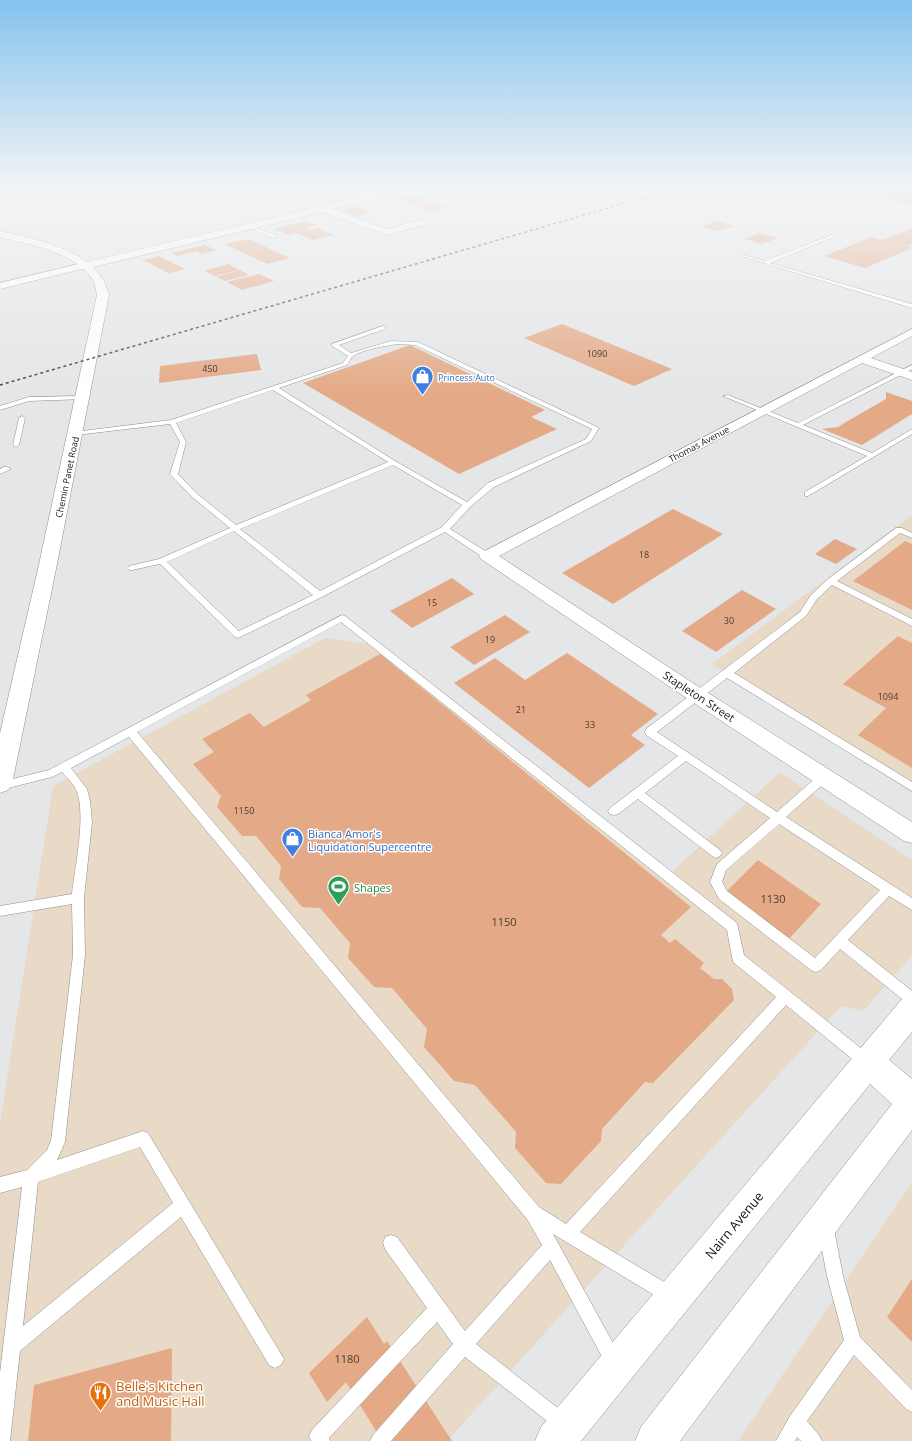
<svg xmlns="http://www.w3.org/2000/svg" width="912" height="1441" font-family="'Open Sans',sans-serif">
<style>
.commercial{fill:#e8dac7}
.building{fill:#e4aa87}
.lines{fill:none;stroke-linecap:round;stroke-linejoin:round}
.service-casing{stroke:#8d8f90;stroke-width:1}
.minor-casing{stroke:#8d8f90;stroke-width:1}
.tertiary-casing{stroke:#8d8f90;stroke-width:1}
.secondary-casing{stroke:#8d8f90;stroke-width:1}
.service{fill:#fff;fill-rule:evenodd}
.minor{fill:#fff;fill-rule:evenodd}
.tertiary{fill:#fff;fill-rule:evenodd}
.secondary{fill:#fff;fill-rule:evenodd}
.rail{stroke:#454547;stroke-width:1.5;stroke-dasharray:3 3;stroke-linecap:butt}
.labels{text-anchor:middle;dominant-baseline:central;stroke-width:3;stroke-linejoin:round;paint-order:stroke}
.number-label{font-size:9px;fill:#4a3b33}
.far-shop-label{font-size:9px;fill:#366cbe;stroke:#fff;text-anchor:start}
.far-street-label{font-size:9px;fill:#161617;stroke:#fff}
.street-label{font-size:11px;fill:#161617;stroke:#fff}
.shop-label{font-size:11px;fill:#366cbe;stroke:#fff;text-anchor:start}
.leisure-label{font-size:11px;fill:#27864d;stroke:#fff;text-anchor:start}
.near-number-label{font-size:11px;fill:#4a3b33}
.near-street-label{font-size:13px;fill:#161617;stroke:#fff}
.near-food-label{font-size:13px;fill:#c56008;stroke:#fff;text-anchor:start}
</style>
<rect width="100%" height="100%" fill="#e5e6e8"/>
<!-- commercial -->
<g class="commercial">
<polygon points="912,515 912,793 712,664"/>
<polygon points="325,638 370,644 663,880 780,772 912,860 912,956 863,1011 841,1006 447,1441 0,1441 0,1123 53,786"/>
<polygon points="912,1182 912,1441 738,1441"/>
</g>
<!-- building -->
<g class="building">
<polygon points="437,190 443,190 460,195 447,199 434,195 439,193 433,191"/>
<polygon points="464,190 488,190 503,194 486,199 460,191"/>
<polygon points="851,190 904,190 912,192 912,205"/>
<polygon points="413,196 448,208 433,212 399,200"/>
<polygon points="356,207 371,212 355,216 340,210"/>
<polygon points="305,221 316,225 306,228 311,230 317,228 334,235 313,240 296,233 289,235 274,229"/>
<polygon points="717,221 734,226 718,231 701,227"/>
<polygon points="912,228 912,244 908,246 912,248 865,268 824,256 872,237 883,240"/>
<polygon points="760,233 778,238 762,244 744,239"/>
<polygon points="248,239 290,258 267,264 225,244"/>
<polygon points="205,245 216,250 202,254 196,251 177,256 171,253"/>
<polygon points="159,256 185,269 169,273 143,260"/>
<polygon points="228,264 239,270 215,276 204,271"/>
<polygon points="240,270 249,275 225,281 216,277"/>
<polygon points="259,274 274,281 242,290 227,282"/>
<polygon points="562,324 672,369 634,386 524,338"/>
<polygon points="410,345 545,410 531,417 557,429 459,474 303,383"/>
<polygon points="257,354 261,370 159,383 160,366"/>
<polygon points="886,392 912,401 912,414 862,445 822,429 838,427 846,422 886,399"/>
<polygon points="673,509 723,534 613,604 562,573"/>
<polygon points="835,539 857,549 836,564 815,554"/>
<polygon points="905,541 912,544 912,610 853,581"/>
<polygon points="452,578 474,594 412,628 390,611"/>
<polygon points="742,590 776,609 716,652 682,631"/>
<polygon points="505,615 530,632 474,665 450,647"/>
<polygon points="898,636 912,643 912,768 858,735 886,708 843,684"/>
<polygon points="567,653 658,714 631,735 645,745 589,788 454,683 495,658 525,680"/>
<polygon points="380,654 691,907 661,935 670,943 675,939 704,963 700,968 714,979 722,979 732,989 734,1000 653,1083 645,1082 602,1129 601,1141 561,1184 546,1183 515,1148 516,1132 475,1085 454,1081 424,1047 427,1029 392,988 374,987 348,958 350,943 320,908 302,907 279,879 281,866 256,836 242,836 217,807 221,796 193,764 214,752 202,739 250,713 264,727 311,700 306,695"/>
<polygon points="758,860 821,904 789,939 726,892"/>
<polygon points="912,1279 912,1342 887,1317"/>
<polygon points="367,1317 384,1344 387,1341 452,1441 382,1441 346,1382 327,1402 309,1373"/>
<polygon points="172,1348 171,1441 28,1441 34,1385"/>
</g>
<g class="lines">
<defs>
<g id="service">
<polygon points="124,190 137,192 147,190 137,194"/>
<polygon points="249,225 277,236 277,237 273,238 247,227"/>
<polygon points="834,234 838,235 770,263 912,304 912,308 741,256 743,255 765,261"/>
<path d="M383,326L386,328L385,329L339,345L351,353L391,341L418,342L599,428L591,441L494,487L470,507L450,529L490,554V558H484L445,532L322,597L238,638L235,637L160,564L132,570H129L128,568L129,566L159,559L230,528L191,496L170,474L180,442L170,424L76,435L73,433L74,432L171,420L343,363L348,356L332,346V344ZM399,344L415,345L592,429L586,439L488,483L467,502L395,461L279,388L347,365C349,363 350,359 352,357C359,350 389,345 399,344ZM273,390L388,462L236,525L196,493L178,474L186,442L176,423ZM393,465L462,505L442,527L320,591L240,529ZM234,531L313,595L239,631L167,562Z"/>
<polygon points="912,365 912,369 803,425 872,453 912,429 912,434 808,496 805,496 805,492 867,456 723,396 728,395 798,423"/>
<polygon points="83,396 85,397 85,399 29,401 0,410 0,406 29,397"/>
<polygon points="22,416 25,418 19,445 16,447 13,445 19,418"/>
<polygon points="4,467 7,467 11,469 0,474 0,469"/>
<path d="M896,528H902L912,533V538L900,533L837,581L912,619V626L832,585L817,599L806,616L734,673L912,782V791L727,678L657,732L777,812L820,774H828L829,777L828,780L786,817L912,898V910L889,896L848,940L912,991V1005L907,1003L840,949L821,970L816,972L811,970L719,899L710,882L717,864L770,818L686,761L645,793L720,850L722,853L720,856L716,858L712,856L638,799L618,814L614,815L610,814L608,811L610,808L678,756L646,735L645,732L646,729L800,612L811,595L828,579ZM779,824L880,890L815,958L727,891L722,882L726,870Z"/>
<path d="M342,615L345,616L737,923L744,955L872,1057L874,1062L872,1067L867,1069L862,1067L786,1005L580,1232L676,1289L678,1295L676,1301L670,1303L664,1301L553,1234L619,1354L622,1360L619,1366L613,1369L607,1366L550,1260L476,1344L568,1416L571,1422L568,1428L562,1431L556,1428L465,1357L391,1441H370L373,1435L453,1344L437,1322L329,1438L330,1441H311L309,1436L312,1430L427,1308L385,1249L383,1243L385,1237L391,1235L397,1237L465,1331L542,1245L527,1219L129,737L71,768L87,789L90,801L92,822L84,898L85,955L65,1142L57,1160L143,1131L148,1133L284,1359L281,1365L275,1368L269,1365L181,1217L20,1351L10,1441H0V1373L22,1187L0,1193V1177L27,1170L47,1150L51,1141L73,955L72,904L0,916V906L72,894C75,867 86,816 77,792C75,785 67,778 62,772L52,777L0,790V782L49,770ZM341,622L727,930L733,962L776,997L566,1224L539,1207L137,732ZM140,1147L173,1203L23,1326L38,1182Z"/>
<polygon points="826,1221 832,1223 834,1229 843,1276 860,1337 912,1390 912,1412 906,1409 854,1355 807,1421 819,1435 822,1441 801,1441 797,1437 795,1441 776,1441 790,1416 844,1340 827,1276 818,1229 820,1223"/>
</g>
<g id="minor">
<polygon points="320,207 326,207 387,229 424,219 428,222 427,224 387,235 320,211"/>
<polygon points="87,262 90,263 92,265 90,267 0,289 0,283"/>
<polygon points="912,329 912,336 871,358 912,372 912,380 862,363 499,556 705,691 912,822 912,843 904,841 691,701 481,559 479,556 481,553"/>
</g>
<path id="tertiary" d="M389,190H405L401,193L93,267L104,281L109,295L56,569L12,784L8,790L0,793V733L38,569L97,295C96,290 95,285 93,280C77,253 29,244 0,237V231C29,238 62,244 87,262Z"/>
<polygon id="secondary" points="912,995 912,1032 889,1060 912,1079 912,1130 680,1441 635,1441 641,1427 892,1104 870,1084 581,1441 535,1441 541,1427 902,999"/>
</defs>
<!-- service casing -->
<use href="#service" class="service-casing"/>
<!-- minor casing -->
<use href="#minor" class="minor-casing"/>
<!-- tertiary casing -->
<use href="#tertiary" class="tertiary-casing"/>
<!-- secondary casing -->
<use href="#secondary" class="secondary-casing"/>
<!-- service -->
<use href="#service" class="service"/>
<!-- minor -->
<use href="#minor" class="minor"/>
<!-- tertiary -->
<use href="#tertiary" class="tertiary"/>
<!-- secondary -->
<use href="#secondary" class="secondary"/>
<!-- rail -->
<polyline class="rail" points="0,385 670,190"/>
</g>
<!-- sky -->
<linearGradient id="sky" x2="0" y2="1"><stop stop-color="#85c3ee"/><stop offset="0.48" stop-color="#f3f4f5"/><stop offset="1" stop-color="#f3f4f5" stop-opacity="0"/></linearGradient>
<rect width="912" height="392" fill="url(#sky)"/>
<!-- icons -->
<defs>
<symbol id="shop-pin" viewBox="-11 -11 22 30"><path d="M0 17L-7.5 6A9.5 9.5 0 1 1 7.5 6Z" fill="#3f7fe0" stroke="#fff"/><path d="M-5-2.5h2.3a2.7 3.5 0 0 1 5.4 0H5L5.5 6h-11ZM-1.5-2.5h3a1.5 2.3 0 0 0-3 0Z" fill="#fff"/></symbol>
<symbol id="stadium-pin" viewBox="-11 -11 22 30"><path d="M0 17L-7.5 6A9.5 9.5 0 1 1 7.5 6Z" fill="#2e9e5b" stroke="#fff"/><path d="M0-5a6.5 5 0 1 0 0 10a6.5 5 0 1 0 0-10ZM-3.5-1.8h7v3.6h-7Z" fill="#fff"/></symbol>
<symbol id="restaurant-pin" viewBox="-11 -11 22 30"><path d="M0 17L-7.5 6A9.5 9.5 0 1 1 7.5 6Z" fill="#e8710a" stroke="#fff"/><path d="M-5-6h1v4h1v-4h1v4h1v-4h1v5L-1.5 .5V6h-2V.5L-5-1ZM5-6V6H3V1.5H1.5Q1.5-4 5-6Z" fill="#fff"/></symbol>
</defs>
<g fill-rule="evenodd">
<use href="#shop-pin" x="410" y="364" width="25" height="34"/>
<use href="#shop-pin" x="280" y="826" width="25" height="34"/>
<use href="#stadium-pin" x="326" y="874" width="25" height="34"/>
<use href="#restaurant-pin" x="88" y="1380" width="25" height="34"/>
</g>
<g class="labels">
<!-- number labels -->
<g class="number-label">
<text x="597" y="353">1090</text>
<text x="210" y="368">450</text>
<text x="644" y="554">18</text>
<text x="432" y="602">15</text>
<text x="729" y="620">30</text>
<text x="490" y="639">19</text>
<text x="888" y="696">1094</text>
<text x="521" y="709">21</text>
<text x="590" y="724">33</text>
<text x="244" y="810">1150</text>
</g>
<!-- far-shop labels -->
<g class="far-shop-label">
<text x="438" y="377">Princess Auto</text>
</g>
<!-- far-street labels -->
<g class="far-street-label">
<text transform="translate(699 444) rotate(-28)">Thomas Avenue</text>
<text transform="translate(67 477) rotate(-78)">Chemin Panet Road</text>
</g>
<!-- street labels -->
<g class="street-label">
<text transform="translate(699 696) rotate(33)">Stapleton Street</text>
</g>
<!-- shop labels -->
<g class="shop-label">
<text x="308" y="833">Bianca Amor's<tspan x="308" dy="13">Liquidation Supercentre</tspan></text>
</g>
<!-- leisure labels -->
<g class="leisure-label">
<text x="354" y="887">Shapes</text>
</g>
<!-- near-number labels -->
<g class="near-number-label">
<text x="773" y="898">1130</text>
<text x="504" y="921">1150</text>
<text x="347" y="1358">1180</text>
</g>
<!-- near-street labels -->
<g class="near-street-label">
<text transform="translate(734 1225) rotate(-50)">Nairn Avenue</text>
</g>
<!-- near-food labels -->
<g class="near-food-label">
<text x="116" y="1386">Belle's Kitchen<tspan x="116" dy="15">and Music Hall</tspan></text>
</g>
</g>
</svg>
